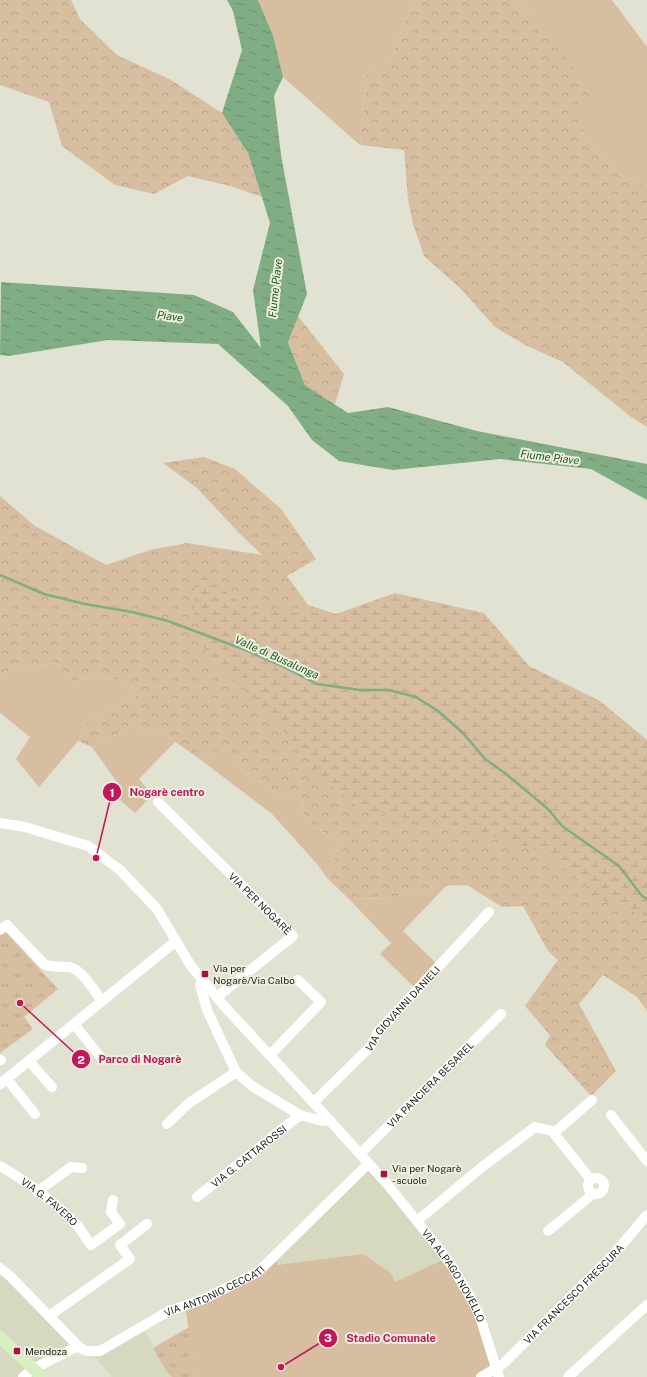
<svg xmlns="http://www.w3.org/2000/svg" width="647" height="1377" font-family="'Public Sans',sans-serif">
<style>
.built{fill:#d7d8c0}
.grass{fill:#d8bea1}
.forest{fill:url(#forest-crowns)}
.wetland{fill:url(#wetland-marsh)}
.park{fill:url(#park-tufts)}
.water{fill:url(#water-ripples)}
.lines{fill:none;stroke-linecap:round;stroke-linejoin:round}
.stream{stroke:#80ad84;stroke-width:2.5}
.minor{stroke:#fff;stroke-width:10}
.major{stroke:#daefc1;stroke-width:12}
.poi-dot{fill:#a81243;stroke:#efefde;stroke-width:1.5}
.labels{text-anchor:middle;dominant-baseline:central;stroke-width:4;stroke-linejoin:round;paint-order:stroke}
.street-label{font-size:10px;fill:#262620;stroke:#efefde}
.poi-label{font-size:10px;fill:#262620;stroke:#efefde;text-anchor:start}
.water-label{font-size:11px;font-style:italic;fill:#175a26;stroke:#efefde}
.leader{fill:none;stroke:#c2185b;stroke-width:1.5}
.callout-dot{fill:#c2185b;stroke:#efefde;stroke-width:1.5}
.mark-label{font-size:12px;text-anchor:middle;font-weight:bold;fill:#fff}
.callout-label{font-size:11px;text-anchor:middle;font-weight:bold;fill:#c2185b;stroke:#efefde;stroke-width:4;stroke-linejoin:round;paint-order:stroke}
</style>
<defs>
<pattern id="forest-crowns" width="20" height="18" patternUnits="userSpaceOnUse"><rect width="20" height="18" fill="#d8bea1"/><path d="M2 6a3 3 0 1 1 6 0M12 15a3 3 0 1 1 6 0" fill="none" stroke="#b9a38a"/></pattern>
<pattern id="wetland-marsh" width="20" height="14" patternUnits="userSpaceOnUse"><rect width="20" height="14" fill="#d8bea1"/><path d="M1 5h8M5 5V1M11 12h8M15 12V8" fill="none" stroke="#b9a38a"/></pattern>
<pattern id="park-tufts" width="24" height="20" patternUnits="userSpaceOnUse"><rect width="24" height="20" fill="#d8bea1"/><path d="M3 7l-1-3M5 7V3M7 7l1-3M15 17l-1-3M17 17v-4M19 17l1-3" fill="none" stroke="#b9a38a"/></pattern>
<pattern id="water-ripples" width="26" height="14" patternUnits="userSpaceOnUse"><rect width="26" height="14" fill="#80ad84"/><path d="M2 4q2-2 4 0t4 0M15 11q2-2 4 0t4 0" fill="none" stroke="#698d6c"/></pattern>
</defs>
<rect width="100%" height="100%" fill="#e1e2d1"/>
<!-- built -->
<g class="built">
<polygon points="370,1161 447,1258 388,1285 319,1260 277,1265 277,1255"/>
<polygon points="0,1270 80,1346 37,1369 44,1377 0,1377"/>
<polygon points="142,1326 167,1372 172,1377 112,1377 89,1350 103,1348"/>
</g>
<!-- grass -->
<g class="grass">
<polygon points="258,0 418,0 409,10 391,59 367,74 360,145 283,77 273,35"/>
<polygon points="515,0 612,0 647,47 647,186 617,174 584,136 580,113 535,18"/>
<polygon points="56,663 71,681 94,678 119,679 134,688 136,699 117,707 88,722 78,741 39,787 16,759 30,737 0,713 0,673"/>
<polygon points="133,726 164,734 175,742 139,779 152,795 135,813 113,794 119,785 92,747"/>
<polygon points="229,748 243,773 275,792 301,798 305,821 339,841 328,879 317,864 272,814 197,757"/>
<polygon points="436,886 446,886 403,931 438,965 415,988 380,954 391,943 349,899 390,898"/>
<polygon points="363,1254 391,1273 395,1282 447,1258 468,1297 494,1368 483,1377 196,1377 185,1305 249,1275 277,1255 277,1265"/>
</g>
<!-- forest -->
<g class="forest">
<polygon points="0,0 71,0 80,19 117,55 171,80 222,113 248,152 262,197 230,186 188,176 154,194 115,185 62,146 49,102 0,85"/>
<polygon points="418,0 515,0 535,18 591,90 581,113 584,136 617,174 647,186 647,427 631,417 563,362 527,346 495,327 460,288 424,256 413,224 408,200 404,150 360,145 367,74 391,59 409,10"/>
<polygon points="298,316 344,374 335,404 305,385 288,341"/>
<polygon points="204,457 235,469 281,509 316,559 287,576 308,605 365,623 601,898 647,917 647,1011 637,997 603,975 579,1004 616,1071 591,1096 545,1045 550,1035 525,1006 558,960 548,951 523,906 502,907 467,885 436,886 390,898 349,899 328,879 339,841 305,821 301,798 275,792 243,773 229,748 197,757 164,734 133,726 92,747 78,741 88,722 117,707 136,699 134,688 119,679 94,678 71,681 56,663 0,673 0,496 35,526 106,565 150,550 187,543 262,555 239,533 197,488 163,463"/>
</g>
<!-- wetland -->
<polygon class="wetland" points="195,569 251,611 336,614 395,593 484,613 529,666 600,701 647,740 647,917 601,899 540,851 465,828 363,811 322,778 263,705 208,659 195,616"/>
<!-- park -->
<g class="park">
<polygon points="2,928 58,989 24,1017 33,1029 0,1053 0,930"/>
<polygon points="189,1327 196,1377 172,1377 167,1372 153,1348"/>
</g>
<!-- water -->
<polygon class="water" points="227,0 258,0 273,35 283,77 274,96 281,155 307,294 288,342 305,385 348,413 388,407 477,431 647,464 647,500 591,469 500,459 393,470 339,461 312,440 288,406 218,344 108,340 9,356 0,355 1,282 194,295 233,312 261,348 253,290 270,223 248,153 222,113 242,50 233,11"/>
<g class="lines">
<!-- stream -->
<polyline class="stream" points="0,575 44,594 85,604 132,612 168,621 248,651 284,667 317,684 360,690 389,690 416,697 438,711 463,733 485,759 505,773 548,809 562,826 619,866 642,896 647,899"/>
<!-- minor -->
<g class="minor">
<path id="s1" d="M158,802L293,936L217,997"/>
<path id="s2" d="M0,823L25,827L88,846L120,870L157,909L191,966L225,1007L303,1091L388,1185L440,1250L452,1266L473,1302L480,1317L499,1377"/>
<path d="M0,930L7,925L44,964C52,968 60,966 69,967C82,969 94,991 102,1001"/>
<polyline points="202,980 200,985 207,1010 236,1072 252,1086 300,1115 322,1121 330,1120"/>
<polyline points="74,1024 102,1059"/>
<polyline points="270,1055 321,1002 298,980"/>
<polyline points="0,1060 1,1060"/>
<polyline points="29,1061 52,1087"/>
<polyline points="7,1079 35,1114"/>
<polyline points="0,1084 176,941"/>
<path id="s3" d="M314,1102L370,1047L378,1032L489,912"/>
<polyline points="611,1115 647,1161"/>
<polyline points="167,1124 189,1103 236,1072"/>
<polyline points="554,1133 592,1100"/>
<path id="s4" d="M360,1154L501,1014"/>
<path id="s5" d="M0,1166C26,1181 56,1203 77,1225C82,1231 86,1239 91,1245L120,1224L111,1212L113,1200"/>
<circle cx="596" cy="1186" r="8"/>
<polyline points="37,1192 71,1167 82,1168"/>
<path id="s6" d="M197,1197L300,1115"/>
<polyline points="417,1221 482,1167 535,1127 552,1131 591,1180"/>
<polyline points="548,1231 593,1194"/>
<path id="s7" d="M0,1268L11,1277L80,1348L87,1351H100L169,1311L204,1299L258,1272L368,1164"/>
<polyline points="49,1316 130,1259 120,1245 147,1224"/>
<polyline points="23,1377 33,1369 78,1346"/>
<path id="s8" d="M481,1377L503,1364L613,1255L647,1215"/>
<polyline points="568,1377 647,1305"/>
</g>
<!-- major -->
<polyline class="major" points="0,1337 42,1377"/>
</g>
<!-- markers -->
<g class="poi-dot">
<rect x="201" y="970" width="8" height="8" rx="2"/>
<rect x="380" y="1170" width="8" height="8" rx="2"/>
<rect x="13" y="1347" width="8" height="8" rx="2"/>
</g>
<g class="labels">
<!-- street labels -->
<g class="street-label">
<text stroke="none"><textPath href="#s1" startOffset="144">VIA PER NOGARÈ</textPath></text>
<text stroke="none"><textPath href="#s3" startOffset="129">VIA GIOVANNI DANIELI</textPath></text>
<text stroke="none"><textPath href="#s4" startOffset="99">VIA PANCIERA BESAREL</textPath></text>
<text stroke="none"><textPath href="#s6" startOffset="66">VIA G. CATTAROSSI</textPath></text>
<text stroke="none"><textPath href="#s5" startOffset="61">VIA G. FAVERO</textPath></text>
<text stroke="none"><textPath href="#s2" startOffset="658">VIA ALPAGO NOVELLO</textPath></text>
<text stroke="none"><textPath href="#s7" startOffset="263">VIA ANTONIO CECCATI</textPath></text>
<text stroke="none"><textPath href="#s8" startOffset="125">VIA FRANCESCO FRESCURA</textPath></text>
</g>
<!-- poi labels -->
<g class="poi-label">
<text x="213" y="968">Via per<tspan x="213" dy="12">Nogarè/Via Calbo</tspan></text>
<text x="392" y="1168">Via per Nogarè<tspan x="392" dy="12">- scuole</tspan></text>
<text x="25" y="1351">Mendoza</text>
</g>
<!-- water labels -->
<g class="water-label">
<text transform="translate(275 288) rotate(-84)">Fiume Piave</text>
<text transform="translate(170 316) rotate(8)">Piave</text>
<text transform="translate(550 457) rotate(7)">Fiume Piave</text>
<text transform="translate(277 657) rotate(24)">Valle di Busalunga</text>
</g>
</g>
<!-- callouts -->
<path class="leader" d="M96 858L112 792M20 1003L81 1059M281 1367L328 1338"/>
<g class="callout-dot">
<circle cx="96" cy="858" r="4"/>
<circle cx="20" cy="1003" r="4"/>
<circle cx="281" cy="1367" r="4"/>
<circle cx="112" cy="792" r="10"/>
<circle cx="81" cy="1059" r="10"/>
<circle cx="328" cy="1338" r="10"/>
</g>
<g class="mark-label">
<text x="112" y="797">1</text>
<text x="81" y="1064">2</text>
<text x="328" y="1342">3</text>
</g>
<g class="callout-label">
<text x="167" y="796">Nogarè centro</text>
<text x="140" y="1063">Parco di Nogarè</text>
<text x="391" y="1342">Stadio Comunale</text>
</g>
</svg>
